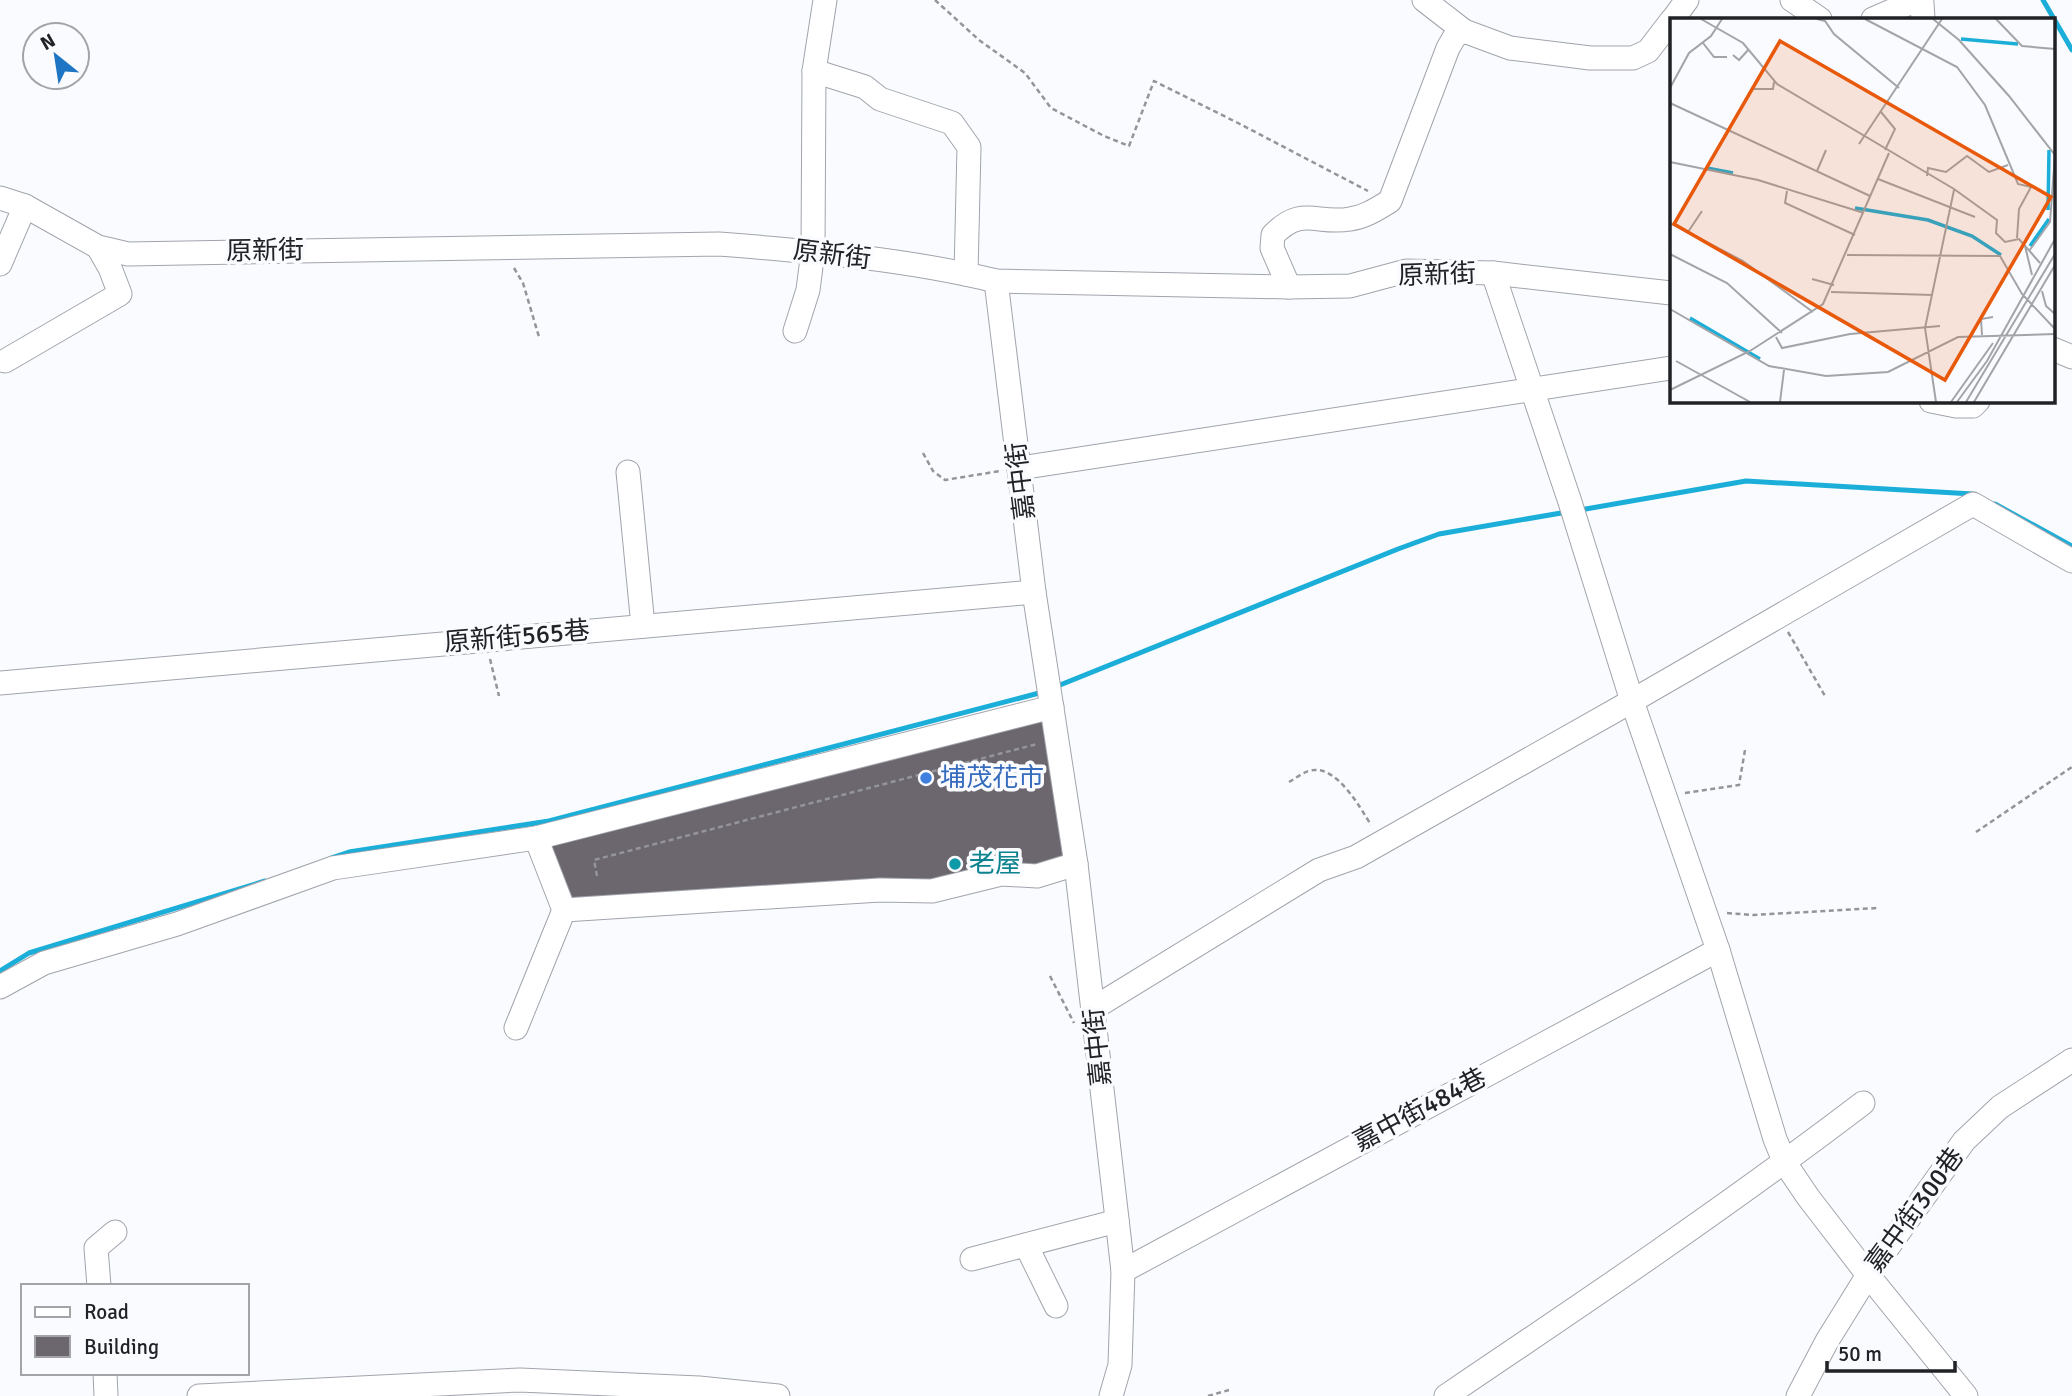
<svg xmlns="http://www.w3.org/2000/svg" width="2072" height="1396" font-family="Signika,'Noto Sans TC',sans-serif">
<style>
.lines{fill:none;stroke-linecap:round;stroke-linejoin:round}
.stream{stroke:#1baed8;stroke-width:5}
.building{fill:#6c676e}
.minor-casing{stroke:#a1a4ac;stroke-width:25}
.path{stroke:#939598;stroke-width:2.5;stroke-dasharray:5 3.5;stroke-linecap:butt}
.minor{stroke:#fff;stroke-width:23}
.shop-dot{fill:#3f7fe0;stroke:#f9fbfe;stroke-width:2.5}
.culture-dot{fill:#0f9aa8;stroke:#f9fbfe;stroke-width:2.5}
.labels{text-anchor:middle;dominant-baseline:central;stroke-width:7;stroke-linejoin:round;paint-order:stroke}
.street-label{font-size:26px;fill:#212225;stroke:#f9fbfe}
.shop-label{font-size:26px;fill:#366cbe;stroke:#f9fbfe;text-anchor:start}
.culture-label{font-size:26px;fill:#0d838f;stroke:#f9fbfe;text-anchor:start}
.inset-river{fill:none;stroke:#1baed8;stroke-width:3.5}
.inset-road{fill:none;stroke:#a3a4a7;stroke-width:2}
.view{fill:#e8590c;fill-opacity:0.15;stroke:#e8590c;stroke-width:3.5}
.inset-edge{fill:none;stroke:#212225;stroke-width:3.5}
</style>
<rect width="100%" height="100%" fill="#f9fbfe"/>
<g class="lines">
<!-- stream -->
<g class="stream">
<polyline points="2043,0 2072,50"/>
<polyline points="1995,504 2072,546"/>
<polyline points="1580,510 1746,481 1973,494"/>
<polyline points="1055,687 1398,549 1439,534 1567,512"/>
<polyline points="331,858 349,852 549,821 1043,692"/>
<polyline points="0,971 29,953 265,881"/>
</g>
</g>
<!-- building -->
<polygon class="building" points="1048,714 1067,864 932,888 575,903 545,841"/>
<g class="lines">
<defs>
<g id="minor">
<polyline points="1424,0 1464,31"/>
<polyline points="1792,0 1820,19"/>
<polyline points="1673,19 1687,0"/>
<polyline points="1873,19 1912,2 1922,3 1923,19"/>
<polyline points="814,71 865,87 880,99 952,123 969,147 966,274"/>
<path d="M0,198L25,206L98,247L128,254L719,244C811,251 906,259 996,281L1289,287L1350,286L1406,271L1493,273L1671,293"/>
<polyline points="0,264 25,206"/>
<polyline points="1493,273 1570,502 1632,701 1718,950 1775,1139 1785,1163 1808,1197 1868,1275 1966,1396"/>
<polyline points="996,281 1034,592 1076,864 1123,1271 1120,1365 1111,1396"/>
<path d="M1289,287L1272,248L1273,235C1302,205 1316,225 1350,219C1365,217 1377,209 1390,201L1448,48L1455,36L1464,31L1510,48L1590,58H1633L1648,51L1671,21"/>
<polyline points="795,331 808,290 813,251 814,71 825,0"/>
<polyline points="2053,349 2072,357"/>
<polyline points="5,361 120,294 110,268 98,247"/>
<polyline points="1931,401 1956,406 1973,406 1978,401"/>
<polyline points="1020,468 1671,368"/>
<polyline points="628,472 643,626"/>
<polyline points="0,683 1034,592"/>
<polyline points="536,838 564,910 880,890 932,891 1001,874 1037,876 1076,864"/>
<polyline points="0,987 44,963 177,924 333,868 536,838 1052,707"/>
<polyline points="1094,1008 1319,870 1356,857 1632,701 1973,504 2072,561"/>
<polyline points="516,1028 564,910"/>
<polyline points="1026,1245 1056,1306"/>
<polyline points="972,1259 1117,1221"/>
<polyline points="1123,1271 1718,950"/>
<polyline points="99,1286 96,1248 115,1232"/>
<polyline points="105,1373 106,1396"/>
<polyline points="199,1396 520,1380 699,1388 778,1396"/>
<path d="M1446,1396C1587,1301 1728,1206 1863,1103"/>
<polyline points="1798,1396 1827,1341 1868,1275 1964,1141 2000,1107 2072,1060"/>
</g>
</defs>
<!-- minor casing -->
<use href="#minor" class="minor-casing"/>
<!-- path -->
<g class="path">
<polyline points="935,0 979,40 1025,73 1051,108 1104,136 1129,146 1154,81 1238,123 1368,191"/>
<polyline points="514,268 523,283 539,337"/>
<polyline points="923,453 933,471 945,480 1000,471"/>
<polyline points="1788,632 1825,696"/>
<polyline points="490,659 499,696"/>
<path d="M1289,782C1296,778 1306,770 1314,770C1338,768 1360,807 1371,825"/>
<polyline points="1685,793 1739,785 1745,750"/>
<polyline points="1976,832 2072,767"/>
<polyline points="597,876 594,860 1037,744"/>
<polyline points="1727,913 1753,915 1878,908"/>
<polyline points="1050,976 1074,1023"/>
<polyline points="1208,1396 1229,1390"/>
</g>
<!-- minor -->
<use href="#minor" class="minor"/>
</g>
<!-- markers -->
<circle class="shop-dot" cx="926" cy="778" r="7"/>
<circle class="culture-dot" cx="955" cy="864" r="7"/>
<g class="labels">
<!-- street labels -->
<g class="street-label">
<text transform="translate(265 251) rotate(-1)">原新街</text>
<text transform="translate(832 255) rotate(7)">原新街</text>
<text transform="translate(1437 275) rotate(-2)">原新街</text>
<text transform="translate(1021 481) rotate(-97)">嘉中街</text>
<text transform="translate(517 637) rotate(-5)">原新街565巷</text>
<text transform="translate(1098 1047) rotate(-96)">嘉中街</text>
<text transform="translate(1420 1110) rotate(-28)">嘉中街484巷</text>
<text transform="translate(1915 1210) rotate(-54)">嘉中街300巷</text>
</g>
<!-- shop labels -->
<g class="shop-label">
<text x="940" y="778">埔茂花市</text>
</g>
<!-- culture labels -->
<g class="culture-label">
<text x="969" y="864">老屋</text>
</g>
</g>
<!-- overview -->
<g transform="translate(1670 18)">
<rect width="385" height="385" fill="#f9fbfe"/>
<path class="inset-river" d="M291,21L348,26M37,150L63,155M185,190L258,202L302,218L331,237M378,192L379,132M360,228L379,201M20,300L90,341"/>
<path class="inset-road" d="M31,1L73,25L107,66L284,171L327,202L326,215L335,224L349,221L370,245M147,1L155,3L164,16L229,70M195,1L287,49L315,87L348,166L361,169L349,191L347,220M263,1L289,22L339,78L385,137L380,204L359,233M326,1L352,28L385,31M33,25L44,39H57M63,37L69,42L79,31M0,70L19,35L41,18L52,1M83,71H103L104,64M0,85L200,178M211,94L225,111L215,132M189,126L272,1M0,144L88,162L194,195M147,153L156,132M257,158L258,150L276,154L297,138L319,154L338,147M208,161L305,199M117,173L115,185L185,217M0,205L73,243L143,294M18,214L32,193M355,228L362,257M0,236L57,265L112,315M177,237L330,238L352,276L385,311M142,261L164,267M372,273L376,288L385,296M161,274L263,277M0,291L99,348L156,358L218,354L288,319L385,316M312,317L311,301L323,299M106,319L112,330L180,316L270,308M6,343L80,384M0,372L80,333L153,286L219,135M110,384L114,352M266,384L255,310L284,172M281,384L323,325M287,384L317,343L385,221M296,384L385,236M304,384L385,247"/>
<path class="view" d="M110,23L381,179L275,362L4,206Z"/>
<rect width="385" height="385" class="inset-edge"/>
</g>
<!-- legend -->
<rect x="21" y="1284" width="228" height="91" fill="#f9fbfe" stroke="#a3a4a7" stroke-width="2"/>
<rect x="35" y="1307" width="35" height="10" fill="#ffffff" stroke="#a3a4a7" stroke-width="2"/>
<text x="84" y="1319" font-size="21" fill="#212225">Road</text>
<rect x="35" y="1336" width="35" height="21" fill="#6c676e" stroke="#a3a4a7" stroke-width="2"/>
<text x="84" y="1354" font-size="21" fill="#212225">Building</text>
<!-- north arrow -->
<g transform="translate(56 56) rotate(330)"><circle r="33" fill="#f9fbfe" stroke="#a3a4a7" stroke-width="2"/>
<path d="M0-5L12 26L0 18L-12 26Z" fill="#1d75c3"/>
<text y="-10" font-size="19" font-weight="bold" text-anchor="middle" fill="#212225">N</text>
</g>
<!-- scale -->
<path d="M1827 1361v10h128v-10" fill="none" stroke="#212225" stroke-width="3.5"/>
<text x="1838" y="1361" font-size="21" fill="#212225" stroke="#f9fbfe" stroke-width="5" paint-order="stroke">50 m</text>
</svg>
